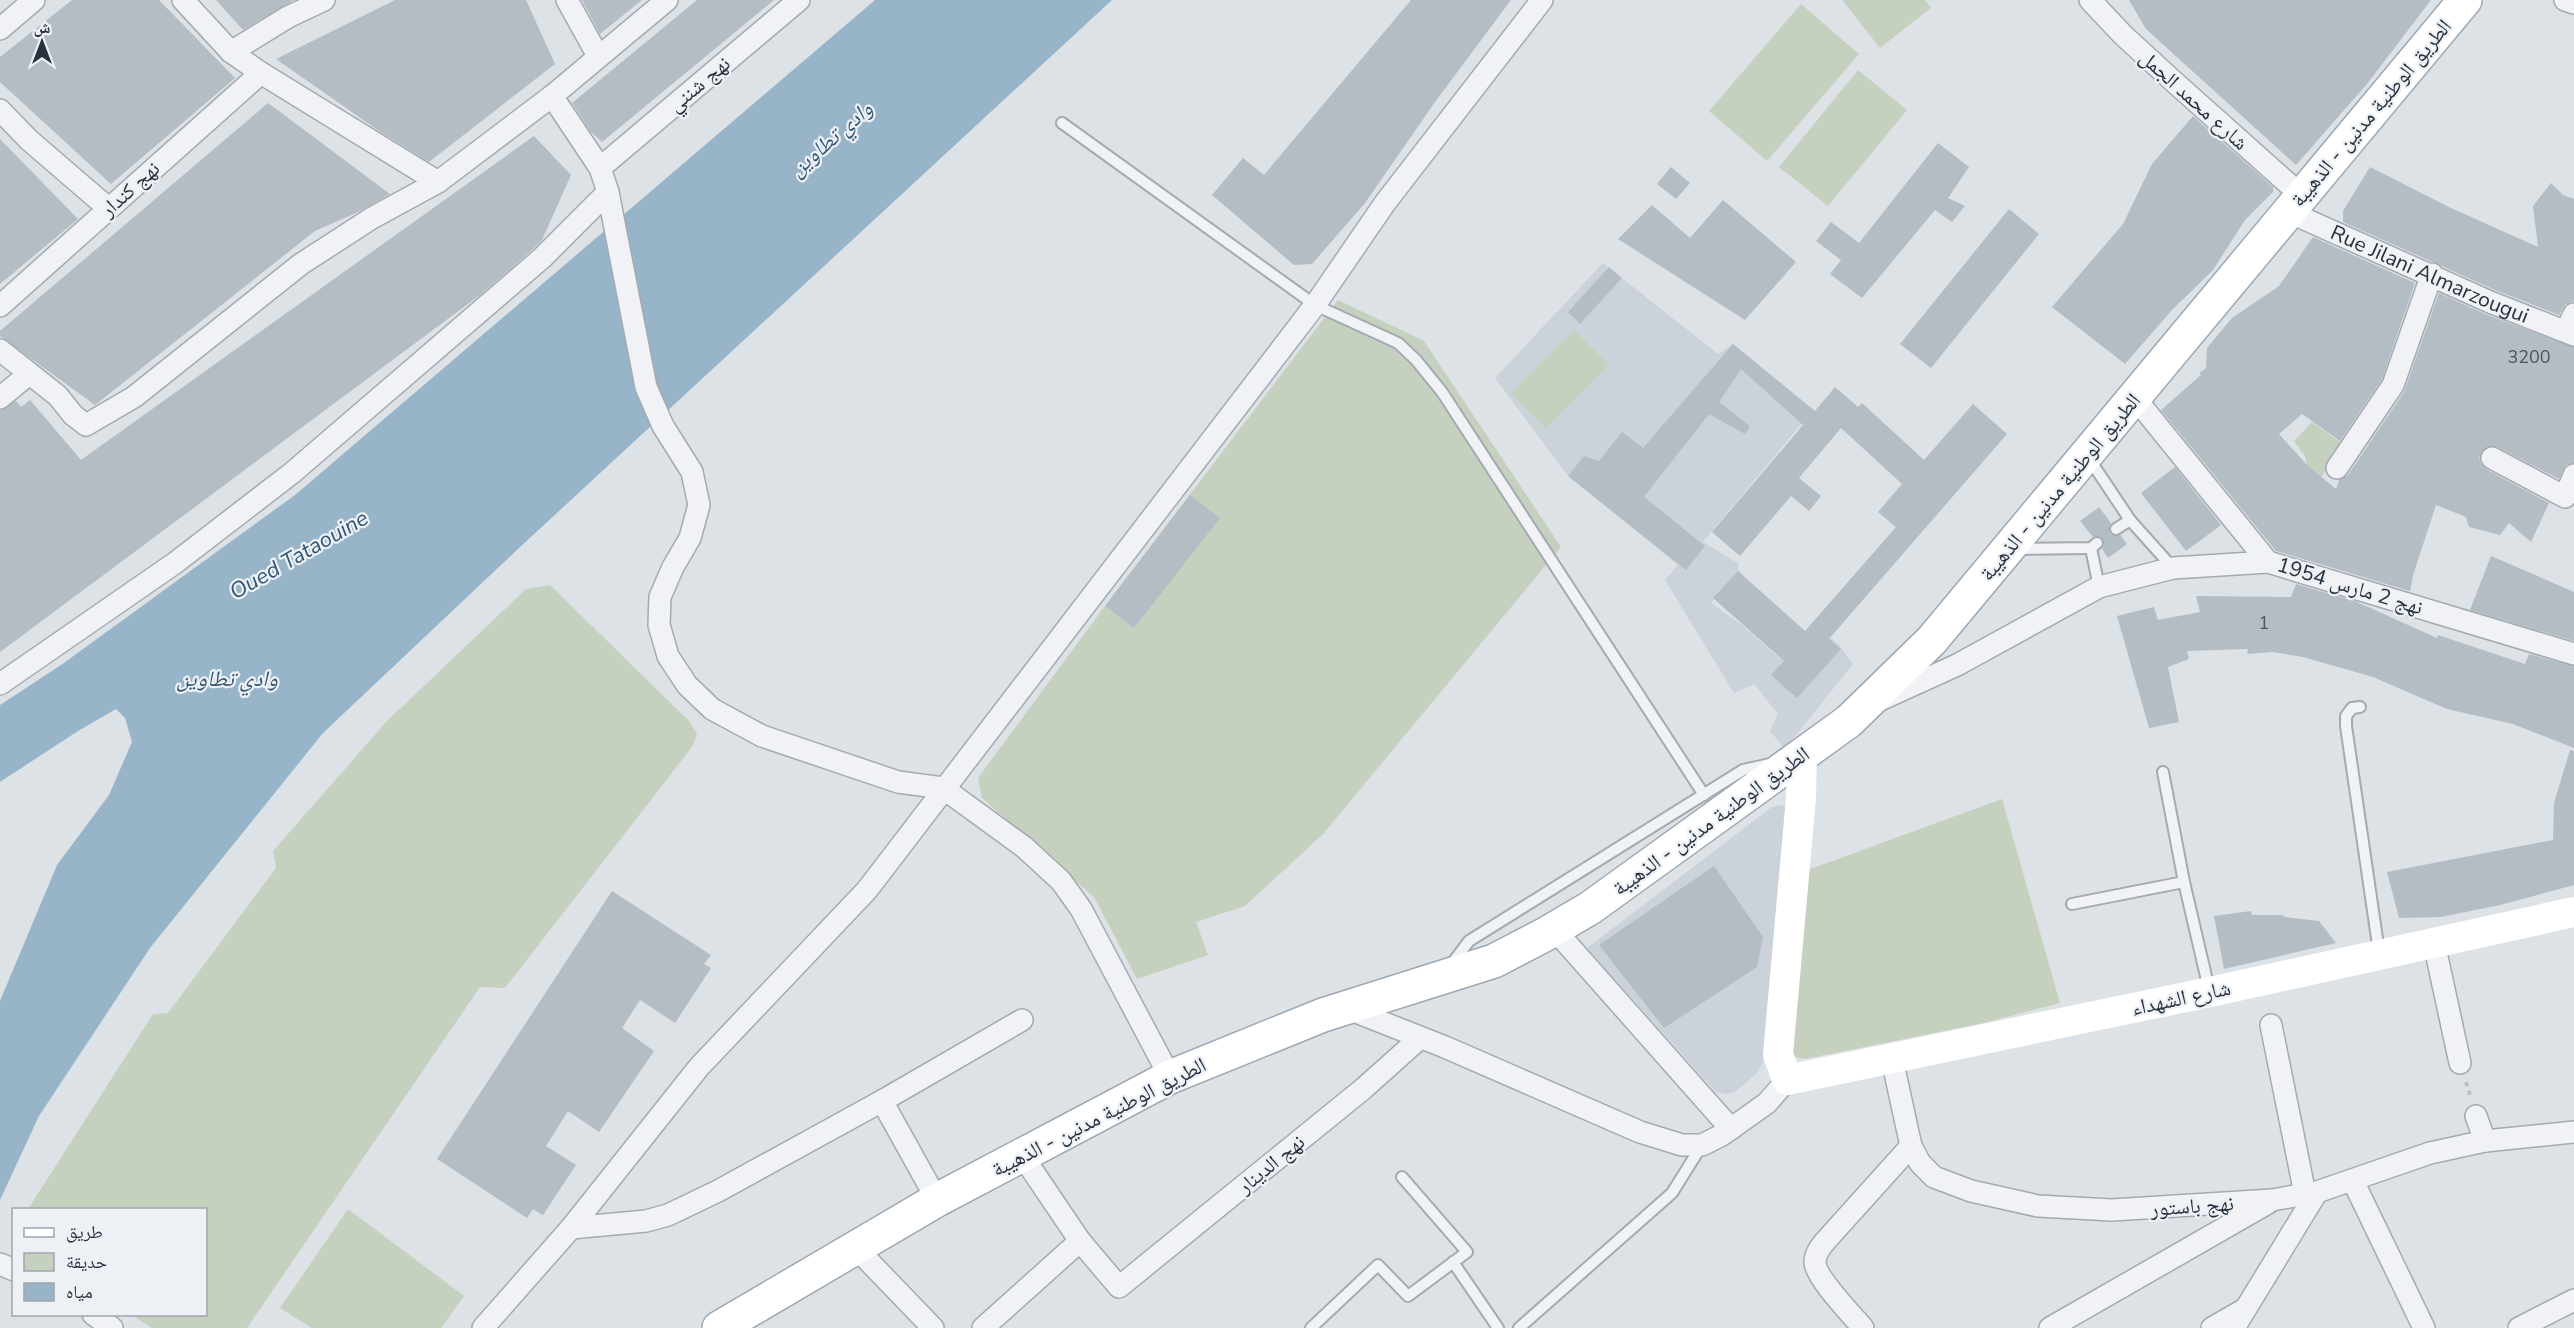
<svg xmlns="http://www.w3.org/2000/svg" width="2574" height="1328" font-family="'Nunito Sans','Noto Naskh Arabic',sans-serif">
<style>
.built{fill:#cbd2d9}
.green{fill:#c5d1be}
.water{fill:#98b4c8}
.building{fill:#b4bcc4}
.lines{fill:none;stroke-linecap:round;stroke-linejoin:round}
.lane-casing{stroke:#a3aab1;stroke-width:14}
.street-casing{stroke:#a3aab1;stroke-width:24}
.primary-casing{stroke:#9da8b3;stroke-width:36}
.path{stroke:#bcc0c5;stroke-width:4;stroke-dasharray:4.5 4.5;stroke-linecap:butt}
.lane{stroke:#f0f2f5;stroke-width:10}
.street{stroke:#f0f2f5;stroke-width:21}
.secondary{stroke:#fff;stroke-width:30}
.primary{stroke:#fff;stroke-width:33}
.labels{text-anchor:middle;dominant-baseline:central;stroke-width:4.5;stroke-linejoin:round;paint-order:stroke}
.number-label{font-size:18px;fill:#4a5460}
.street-label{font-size:21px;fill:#27323e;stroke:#edf1f5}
.water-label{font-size:22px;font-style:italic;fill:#315572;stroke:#edf1f5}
</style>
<rect width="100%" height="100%" fill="#dde2e7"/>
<!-- built -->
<g class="built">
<polygon points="1603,263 1718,354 1733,344 1813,410 1703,542 1739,564 1738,571 1711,603 1743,626 1783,661 1815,626 1838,644 1853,664 1785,749 1770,731 1778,714 1754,684 1734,693 1665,580 1678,565 1568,476 1495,378"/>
<polygon points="1782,805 1787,808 1792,818 1763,1063 1757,1073 1735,1092 1727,1094 1716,1092 1587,948 1772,807"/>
</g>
<!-- green -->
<g class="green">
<polygon points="1842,0 1925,0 1931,8 1880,48"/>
<polygon points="1801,4 1859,54 1767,161 1709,111"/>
<polygon points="1858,70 1907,110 1828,206 1779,167"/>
<polygon points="1338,300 1424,341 1561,547 1323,834 1245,906 1196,922 1208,955 1137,979 1094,897 982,798 978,778 1105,606"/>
<polygon points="1574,330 1609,365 1546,428 1511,393"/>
<polygon points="2312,422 2344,445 2321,477 2307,466 2305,456 2294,441"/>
<polygon points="550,585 689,721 697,734 692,747 505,988 480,987 247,1328 152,1328 132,1315 206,1314 206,1210 28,1209 153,1014 168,1013 276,868 273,851 387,721 526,589"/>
<polygon points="2002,799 2060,1003 1979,1024 1805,1059 1794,1057 1790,1045 1805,871"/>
<polygon points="348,1209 464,1296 441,1328 312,1328 280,1308"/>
</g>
<!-- water -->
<polygon class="water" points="875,0 1112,0 519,548 323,733 150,948 39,1116 0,1200 0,1001 57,865 109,795 132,742 125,718 116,709 78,731 0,782 0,705 61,665 295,495"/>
<!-- building -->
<g class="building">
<polygon points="72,0 159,0 235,78 111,184 0,82 0,57"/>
<polygon points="216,0 294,0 243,30"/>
<polygon points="395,0 526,0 555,64 429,162 376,129 276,59"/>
<polygon points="582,0 642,0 600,34"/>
<polygon points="697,0 774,0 602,142 590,131 572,103"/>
<polygon points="1411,0 1511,0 1435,102 1365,203 1312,264 1294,265 1212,195 1243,158 1264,175"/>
<polygon points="2129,0 2431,0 2367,84 2296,165 2146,29"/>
<polygon points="268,103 390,194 356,213 315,231 95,405 0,336 0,331"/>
<polygon points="2193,116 2273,187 2273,192 2245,220 2213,270 2172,310 2125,364 2052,307 2123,224 2152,164"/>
<polygon points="534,136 571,175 542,240 533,249 480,295 0,652 0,410 16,401 21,407 30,400 81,460"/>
<polygon points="0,139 78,219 0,284"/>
<polygon points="1938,143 1969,167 1948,198 1965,206 1952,222 1935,210 1862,298 1830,274 1841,260 1816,241 1831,222 1859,243"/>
<polygon points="1671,167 1690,183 1676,199 1657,184"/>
<polygon points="2370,167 2451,208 2538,247 2533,206 2551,183 2563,195 2574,199 2574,301 2566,304 2559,315 2495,290 2343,222 2343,211"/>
<polygon points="1723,200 1796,262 1745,320 1618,239 1652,205 1690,238"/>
<polygon points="2009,209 2039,234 1931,368 1900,344"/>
<polygon points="2313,237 2415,283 2382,379 2340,441 2302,414 2279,434 2308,466 2336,489 2339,480 2348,475 2404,392 2439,293 2485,314 2574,347 2574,463 2566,465 2559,479 2497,447 2485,448 2479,458 2481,464 2486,469 2549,503 2531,542 2509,523 2500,535 2469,527 2466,517 2436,505 2414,572 2410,591 2276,551 2161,410 2201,375 2199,373 2206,368 2207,348 2232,318 2279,286"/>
<polygon points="1609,267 1622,278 1580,324 1568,312"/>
<polygon points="1733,344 1815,411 1835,387 1858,407 1862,403 1924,460 1973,404 2007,434 1829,639 1841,649 1797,698 1771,675 1784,661 1713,598 1738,571 1805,631 1896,527 1878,512 1902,484 1841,428 1799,478 1821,496 1809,511 1791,496 1740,556 1712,532 1803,425 1741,369 1719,402 1750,426 1745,434 1709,414 1644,497 1705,546 1686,570 1568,476 1584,456 1599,461 1622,432 1643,448"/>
<polygon points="2175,467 2221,525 2186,551 2141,493"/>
<polygon points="1190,495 1220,518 1134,628 1105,606"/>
<polygon points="2099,507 2111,523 2109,529 2110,534 2116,536 2120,535 2127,544 2108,558 2102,549 2104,545 2103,539 2099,536 2093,537 2080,521"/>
<polygon points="2491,556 2574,592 2574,641 2470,610"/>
<polygon points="2296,584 2357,602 2437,638 2438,635 2525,664 2529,654 2574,666 2574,748 2513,724 2447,709 2373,677 2303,657 2273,652 2247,654 2248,649 2187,651 2189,659 2168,667 2179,722 2149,728 2117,616 2154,607 2158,620 2200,612 2196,596 2291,597"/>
<polygon points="2570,750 2574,751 2574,885 2500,905 2441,917 2399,918 2387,872 2553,840 2554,803"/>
<polygon points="1714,866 1763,937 1757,967 1664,1028 1599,945"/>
<polygon points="612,891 711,955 704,964 711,968 675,1023 640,1000 622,1028 654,1051 599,1132 568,1111 546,1146 576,1165 543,1215 533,1209 527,1218 437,1159"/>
<polygon points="2251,911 2252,915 2283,915 2284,917 2319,921 2336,943 2224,969 2214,916"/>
</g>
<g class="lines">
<defs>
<g id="lane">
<polyline points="1062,123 1315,305 1398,343 1416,360 1442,392 1704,795"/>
<polyline points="2088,457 2130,520 2116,529"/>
<polyline points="2130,520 2173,568"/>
<polyline points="2091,548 2099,587"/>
<polyline points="2016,549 2091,548 2097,543"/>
<polyline points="2360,707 2352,708 2346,716 2346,726 2379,952"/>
<polyline points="2163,772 2184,882 2209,989"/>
<polyline points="2072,904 2184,882"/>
<polyline points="1451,965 1469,941 1743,770 1770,764"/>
<polyline points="1453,1262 1498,1328"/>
<polyline points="1311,1328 1378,1265 1408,1296 1467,1252 1402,1177"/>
<polyline points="1519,1328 1672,1193 1702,1145"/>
</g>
<g id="street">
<polyline points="183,0 231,52 261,73 438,182"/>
<polyline points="567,0 598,56"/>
<polyline points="2090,0 2123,35 2172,80 2302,196"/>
<polyline points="2565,0 2574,3"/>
<polyline points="0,29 34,0"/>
<polyline points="231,52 288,17 324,0"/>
<polyline points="552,96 600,168 608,192 646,387 663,426 692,472 699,505 690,538 673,567 660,597 659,625 668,656 687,685 712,709 762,736 898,782 943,788 1024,847 1061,881 1081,909 1170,1077"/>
<polyline points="0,110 29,140 108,208"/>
<polyline points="600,168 799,0"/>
<path id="s1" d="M2289,212L2490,302L2574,335"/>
<polyline points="0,306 261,73"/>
<polyline points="2566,331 2574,314"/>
<polyline points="0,350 58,396 73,415 86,425 134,397 301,264 372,218 438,182 552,96 667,0"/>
<polyline points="0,398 29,374"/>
<polyline points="2135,398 2268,562"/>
<polyline points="2492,458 2565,497 2574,475"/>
<polyline points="2337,468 2393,385 2432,274"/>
<polyline points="0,684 175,563 292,473 542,258 608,192"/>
<polyline points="1880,700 1957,665 2099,587 2173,568 2268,562 2574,654"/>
<polyline points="1554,929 1731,1129"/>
<polyline points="2434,943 2460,1063"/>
<polyline points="1346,1008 1445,1047 1640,1132 1682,1145 1702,1145 1722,1135 1767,1103 1787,1080"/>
<polyline points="2271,1025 2305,1194"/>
<polyline points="1892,1059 1911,1146 1920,1163 1934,1177 1971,1191 2038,1206 2112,1210 2272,1200 2317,1192 2430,1153 2485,1141 2574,1132"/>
<polyline points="882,1101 937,1200"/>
<polyline points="2476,1116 2485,1141"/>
<polyline points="1022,1155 1080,1241 1119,1287 1363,1089 1420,1038"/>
<polyline points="2353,1181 2424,1328"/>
<polyline points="571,1228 646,1221 668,1215 718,1191 882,1101 1022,1020"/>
<polyline points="855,1247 933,1328"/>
<polyline points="0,1264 14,1270"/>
<polyline points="93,1314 112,1328"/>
<polyline points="483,1328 571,1228 699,1067 867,890 1315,305 1385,203 1542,0"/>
<polyline points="983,1328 1080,1241"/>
<path d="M1863,1328C1852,1315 1815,1277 1815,1262C1815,1252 1823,1244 1829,1237L1911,1146"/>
<polyline points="2050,1328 2268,1203"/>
<polyline points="2212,1328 2245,1309"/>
<polyline points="2234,1328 2317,1192"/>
<polyline points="2519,1328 2574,1300"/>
</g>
<polyline id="primary" points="719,1328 937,1200 1170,1077 1323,1015 1494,961 1544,935 1590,908 1849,721 1932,640 2465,0"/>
</defs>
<!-- lane casing -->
<use href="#lane" class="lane-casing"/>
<!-- street casing -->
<use href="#street" class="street-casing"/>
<!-- primary casing -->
<use href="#primary" class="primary-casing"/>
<!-- path -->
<polyline class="path" points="2466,1082 2471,1098"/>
<!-- lane -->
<use href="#lane" class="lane"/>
<!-- street -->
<use href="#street" class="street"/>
<!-- secondary -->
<polyline class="secondary" points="1802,756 1801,798 1778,1054 1787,1080 2210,992 2574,912"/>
<!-- primary -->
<use href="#primary" class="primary"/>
</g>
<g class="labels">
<!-- number labels -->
<g class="number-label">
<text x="2529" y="357">3200</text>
<text x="2264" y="623">1</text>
</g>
<!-- street labels -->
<g class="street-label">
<text transform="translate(699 84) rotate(-40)">نهج شنني</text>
<text transform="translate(2194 100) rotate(42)">شارع محمد الجمل</text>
<text transform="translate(2371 113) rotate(-50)">الطريق الوطنية مدنين - الذهيبة</text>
<text transform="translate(130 189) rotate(-42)">نهج كندار</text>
<text stroke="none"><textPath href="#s1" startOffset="154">Rue Jilani Almarzougui</textPath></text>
<text transform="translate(2060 487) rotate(-50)">الطريق الوطنية مدنين - الذهيبة</text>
<text transform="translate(2350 586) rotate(17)">نهج 2 مارس 1954</text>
<text transform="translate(1711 821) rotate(-36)">الطريق الوطنية مدنين - الذهيبة</text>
<text transform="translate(2181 998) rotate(-12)">شارع الشهداء</text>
<text transform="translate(1099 1117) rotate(-27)">الطريق الوطنية مدنين - الذهيبة</text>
<text transform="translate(1271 1164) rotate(-39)">نهج الدينار</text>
<text transform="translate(2192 1206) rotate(-4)">نهج باستور</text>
</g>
<!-- water labels -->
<g class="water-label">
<text transform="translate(831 139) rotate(-41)">وادي تطاوين</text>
<text transform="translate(299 555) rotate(-30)">Oued Tataouine</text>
<text x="227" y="679">وادي تطاوين</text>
</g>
</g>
<!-- legend -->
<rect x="12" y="1208" width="195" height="108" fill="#edf1f5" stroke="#9ea5ac" stroke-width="1.5"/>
<rect x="24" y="1228" width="30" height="9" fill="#ffffff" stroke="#9ea5ac" stroke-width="1.5"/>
<text x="66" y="1238" font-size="18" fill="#27323e">طريق</text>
<rect x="24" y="1253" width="30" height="18" fill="#c5d1be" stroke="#9ea5ac" stroke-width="1.5"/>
<text x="66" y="1268" font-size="18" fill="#27323e">حديقة</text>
<rect x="24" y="1283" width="30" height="18" fill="#98b4c8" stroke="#9ea5ac" stroke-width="1.5"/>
<text x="66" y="1298" font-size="18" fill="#27323e">مياه</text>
<!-- north arrow -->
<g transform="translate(42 42)" stroke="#edf1f5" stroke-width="4.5" paint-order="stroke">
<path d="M0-4.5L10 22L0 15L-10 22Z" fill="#27323e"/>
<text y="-9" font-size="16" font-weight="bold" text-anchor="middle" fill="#27323e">ش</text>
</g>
</svg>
